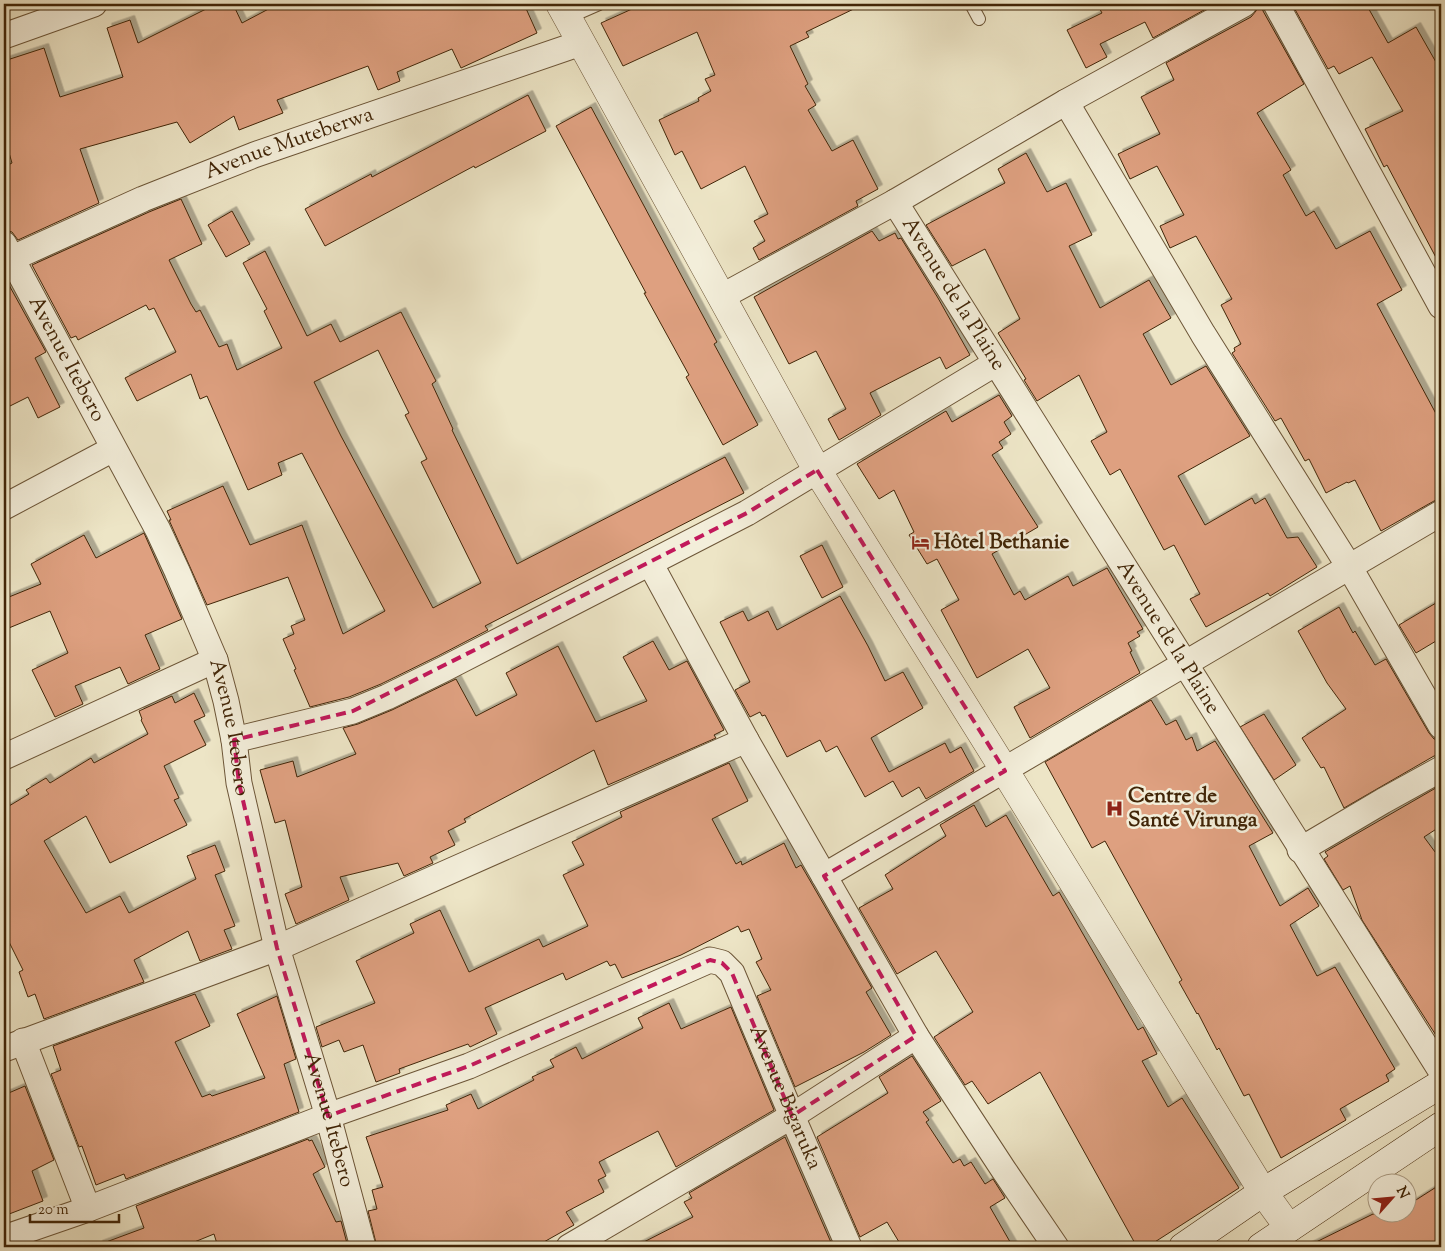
<svg xmlns="http://www.w3.org/2000/svg" width="1445" height="1251" font-family="'Sorts Mill Goudy',serif">
<style>
.building{fill:#dea080;stroke:#412507;fill-rule:evenodd;filter:url(#shadow)}
.lines{fill:none;stroke-linecap:round;stroke-linejoin:round}
.service-casing{stroke:#6c5537;stroke-width:14}
.minor-casing{stroke:#6c5537;stroke-width:27}
.tertiary-casing{stroke:#6c5537;stroke-width:29}
.secondary-casing{stroke:#412507;stroke-width:29}
.service{stroke:#f3eeda;stroke-width:12}
.minor{stroke:#f3eeda;stroke-width:25}
.tertiary{stroke:#f3eeda;stroke-width:28}
.secondary{stroke:#f3eeda;stroke-width:28}
.marked{fill:none;stroke:#c2185b;stroke-width:4;stroke-dasharray:10 6;stroke-linejoin:round}
.labels{text-anchor:middle;dominant-baseline:central;stroke-width:5;stroke-linejoin:round;paint-order:stroke}
.street-label{font-size:21px;fill:#412507;stroke:#f3eeda}
.poi-label{font-size:21px;font-weight:bold;fill:#412507;stroke:#f3eeda;text-anchor:start}
</style>
<defs>
<filter id="shadow"><feDropShadow dx="4.5" dy="-4.5" stdDeviation="0" flood-color="#0004"/></filter>
</defs>
<rect width="100%" height="100%" fill="#ede5c6"/>
<filter id="stains"><feTurbulence type="fractalNoise" baseFrequency=".004" numOctaves="4"/><feColorMatrix values="0 0 0 0 .2 0 0 0 0 .09 0 0 0 0 .02 0 0 0 .5 -.17"/></filter>
<radialGradient id="worn" r=".72"><stop offset=".6" stop-color="#630" stop-opacity="0"/><stop offset="1" stop-color="#630" stop-opacity=".3"/></radialGradient>
<!-- building -->
<g class="building">
<polygon points="216,4 233,4 242,23 278,4 524,4 537,33 461,68 452,49 397,72 400,81 378,90 368,66 277,100 283,113 239,130 234,116 190,143 177,122 80,149 99,203 18,240 12,232 4,230 4,167 12,163 4,136 4,61 44,48 60,97 123,77 107,28 130,20 138,43"/>
<polygon points="643,4 864,4 806,32 809,37 790,46 808,84 805,86 816,105 808,110 832,151 853,140 878,189 856,201 858,206 759,260 753,248 765,241 754,221 768,214 745,166 701,189 682,151 675,155 659,120 699,101 698,98 711,91 705,79 715,75 697,32 623,66 601,23"/>
<polygon points="1097,4 1215,4 1153,38 1145,22 1100,44 1107,57 1086,68 1067,30 1102,13"/>
<polygon points="1258,4 1262,4 1263,11 1304,84 1257,113 1291,170 1283,175 1306,216 1314,211 1336,249 1370,231 1402,290 1377,304 1441,423 1441,499 1434,501 1381,531 1355,480 1348,483 1347,482 1326,493 1309,459 1305,461 1281,418 1275,421 1232,353 1235,351 1234,348 1241,344 1221,305 1232,299 1196,236 1170,248 1160,226 1184,215 1157,166 1130,179 1118,154 1160,134 1141,97 1174,80 1166,63 1251,17 1256,11"/>
<polygon points="1292,4 1366,4 1388,43 1416,27 1441,71 1441,267 1387,165 1384,167 1365,129 1403,111 1372,57 1339,74 1334,66 1328,69"/>
<polygon points="528,95 546,131 475,168 474,166 325,246 305,209 371,174 372,177"/>
<polygon points="591,107 717,342 714,344 758,425 723,445 686,377 689,375 644,293 646,293 556,126"/>
<polygon points="1026,153 1047,192 1066,183 1092,235 1069,246 1100,308 1149,280 1171,318 1143,334 1171,385 1206,366 1250,436 1178,476 1205,525 1252,498 1255,504 1265,498 1287,538 1298,537 1317,567 1270,596 1268,593 1206,627 1190,599 1200,594 1174,545 1164,550 1120,469 1110,475 1091,441 1107,432 1079,375 1037,401 1024,380 1026,379 998,333 1020,319 985,249 952,266 926,225 1005,183 998,169"/>
<path d="M181,199L202,244L169,260L191,304L196,312L200,310L219,347L227,344L237,370L282,348L264,311L267,309L243,263L265,251L307,336L331,324L340,342L401,312L436,381L432,384L453,429L452,430L517,564L725,457L744,493L485,626L488,630L438,656L381,684L349,697L310,707L294,670L296,669L283,639L294,634L291,626L305,620L288,577L207,605L169,520H171L167,511L223,486L250,545L302,525L343,634L385,611L302,453L278,463L282,475L248,490L207,396L200,399L191,374L137,401L125,378L176,352L154,308L149,310L146,305L78,340L76,336L71,338L32,265L149,212ZM378,350L409,413L405,415L427,459L421,462L481,583L433,608L341,436L314,382Z"/>
<polygon points="232,211 250,244 226,257 208,225"/>
<polygon points="872,231 879,241 895,233 898,239 901,238 938,298 970,355 946,369 940,357 870,393 881,415 839,440 828,419 846,409 816,351 789,364 754,297"/>
<polygon points="4,276 46,352 35,358 60,407 38,418 28,397 4,409"/>
<polygon points="999,395 1012,416 1004,422 1011,434 999,442 1003,448 992,455 1038,527 992,554 1014,595 1020,591 1025,600 1068,576 1073,586 1107,568 1143,629 1137,632 1140,636 1128,643 1132,651 1130,652 1140,673 1030,738 1014,707 1050,688 1028,649 977,678 941,610 959,600 937,559 927,564 909,535 914,532 894,490 879,499 857,464 946,411 952,422"/>
<polygon points="144,533 182,619 145,635 160,669 128,684 120,667 75,686 83,704 55,717 32,670 68,653 50,611 4,630 4,599 41,584 31,564 84,535 96,558"/>
<polygon points="822,545 843,587 822,598 800,556"/>
<polygon points="840,596 868,646 885,681 903,672 923,708 871,738 889,772 945,743 950,753 961,747 974,771 926,799 919,787 902,797 893,781 865,797 837,746 826,752 820,740 787,757 765,715 762,716 760,712 750,717 735,690 750,682 720,622 743,611 748,621 768,611 777,630"/>
<polygon points="1441,600 1441,638 1416,653 1399,625"/>
<polygon points="1339,607 1353,633 1355,631 1375,665 1386,659 1429,733 1434,739 1441,740 1441,755 1434,756 1344,808 1324,767 1321,768 1302,738 1346,709 1327,683 1298,631"/>
<polygon points="653,641 669,670 687,661 724,730 714,735 716,738 608,785 594,750 464,819 466,822 448,831 455,845 430,857 433,863 404,876 398,863 340,877 349,900 296,924 285,894 302,887 285,820 275,823 260,770 293,761 297,777 356,754 343,728 358,724 392,710 456,679 476,716 517,695 506,673 558,646 596,722 647,701 623,657"/>
<polygon points="194,693 205,716 194,721 206,745 164,766 179,798 174,800 187,825 110,863 86,816 44,841 86,913 120,896 129,913 196,879 187,856 215,845 225,871 215,875 235,926 224,930 232,949 200,961 188,931 134,960 144,982 44,1019 35,994 28,997 19,972 23,970 4,932 4,809 29,794 26,790 46,778 50,783 91,758 94,763 148,734 141,720 142,719 139,711 172,696 175,703"/>
<polygon points="1151,700 1166,725 1176,720 1186,740 1192,737 1197,751 1215,741 1273,833 1249,846 1280,906 1308,888 1319,906 1290,925 1317,976 1335,967 1395,1069 1386,1075 1389,1081 1340,1109 1346,1120 1281,1158 1249,1094 1244,1096 1219,1048 1217,1050 1198,1013 1197,1014 1179,982 1182,980 1105,841 1092,848 1045,762"/>
<polygon points="1264,714 1296,765 1274,780 1240,727"/>
<polygon points="729,763 748,801 712,819 736,864 741,861 742,865 784,843 796,868 801,865 872,988 866,992 891,1035 864,1052 795,1087 757,996 771,990 756,962 762,959 749,929 741,932 738,926 681,955 622,978 615,964 610,966 607,961 566,980 563,973 485,1008 497,1034 470,1047 468,1044 399,1069 400,1073 376,1082 363,1045 344,1052 339,1040 322,1047 316,1027 375,1003 356,961 414,933 410,924 440,910 469,972 539,939 543,947 588,926 563,875 584,865 572,842 622,817 620,812"/>
<polygon points="1441,785 1441,826 1424,837 1441,860 1441,1039 1439,1040 1362,920 1350,886 1343,890 1324,859 1328,856 1325,852"/>
<polygon points="974,805 986,827 1006,815 1053,896 1059,892 1138,1030 1143,1027 1157,1054 1142,1061 1168,1107 1182,1098 1239,1188 1147,1247 1137,1247 1040,1072 988,1104 972,1081 965,1085 934,1037 973,1012 936,951 897,974 859,908 893,889 885,875 946,836 940,825"/>
<polygon points="195,994 210,1026 175,1042 202,1097 210,1094 212,1096 265,1078 237,1014 277,996 296,1059 284,1064 299,1112 126,1179 124,1174 96,1185 82,1146 79,1147 51,1074 61,1070 53,1046"/>
<polygon points="669,1003 681,1029 731,1007 774,1110 676,1167 658,1131 599,1162 606,1176 598,1180 604,1192 566,1212 574,1225 535,1247 377,1247 368,1211 377,1209 372,1190 383,1187 366,1137 448,1110 446,1105 471,1094 478,1109 534,1080 532,1077 554,1067 550,1060 576,1047 582,1059 643,1028 638,1018"/>
<polygon points="912,1056 941,1101 923,1112 929,1120 926,1122 953,1163 960,1159 964,1166 971,1162 985,1184 993,1179 1005,1198 990,1207 1013,1247 902,1247 887,1222 860,1237 817,1137 888,1093 879,1077"/>
<polygon points="25,1086 54,1160 32,1171 43,1201 4,1216 4,1095"/>
<polygon points="785,1137 833,1247 634,1247 693,1217 684,1202 692,1198 689,1193"/>
<polygon points="308,1139 309,1141 312,1140 325,1167 313,1174 336,1222 341,1221 348,1247 218,1247 214,1234 182,1247 98,1247 98,1245 144,1228 136,1206"/>
<polygon points="1441,1184 1441,1247 1306,1247 1373,1214 1408,1214 1408,1205"/>
</g>
<g class="lines">
<defs>
<g id="service">
<polyline points="971,4 979,19"/>
<polyline points="567,18 599,4"/>
</g>
<g id="minor">
<polyline points="1276,4 1441,306"/>
<polyline points="4,36 94,4"/>
<polyline points="1066,102 1203,334 1350,568 1441,726"/>
<path id="s1" d="M895,202C1077,492 1257,783 1441,1071"/>
<path id="s2" d="M4,244L158,530L177,571L215,660L226,701L234,740L239,783L277,948L328,1116L363,1247"/>
<path id="s3" d="M4,262L143,199L254,155L581,43"/>
<polyline points="721,297 895,202 1066,102 1244,4"/>
<polyline points="4,507 113,449"/>
<polyline points="650,563 746,740 916,1036 1003,1169 1056,1247"/>
<polyline points="234,740 353,711 387,697 444,669 747,513 996,363"/>
<polyline points="4,757 215,660"/>
<polyline points="1300,850 1383,801 1441,769"/>
<polyline points="824,876 1441,513"/>
<polyline points="23,1041 88,1209"/>
<polyline points="4,1049 277,948 746,740"/>
<path id="s4" d="M4,1238L88,1209L328,1116L469,1066L710,960L722,963L732,973L792,1116L849,1247"/>
<polyline points="569,1247 792,1116 916,1036"/>
</g>
<polyline id="tertiary" points="560,4 817,470 1005,771 1263,1192 1289,1228"/>
<g id="secondary">
<polyline points="1183,1247 1263,1192 1441,1084"/>
<polyline points="1261,1247 1441,1126"/>
</g>
</defs>
<!-- service casing -->
<use href="#service" class="service-casing"/>
<!-- minor casing -->
<use href="#minor" class="minor-casing"/>
<!-- tertiary casing -->
<use href="#tertiary" class="tertiary-casing"/>
<!-- secondary casing -->
<use href="#secondary" class="secondary-casing"/>
<!-- service -->
<use href="#service" class="service"/>
<!-- minor -->
<use href="#minor" class="minor"/>
<!-- tertiary -->
<use href="#tertiary" class="tertiary"/>
<!-- secondary -->
<use href="#secondary" class="secondary"/>
</g>
<!-- marked area -->
<path class="marked" d="M817,470L1005,771L824,876L916,1036L792,1116L732,973L722,963L710,960L469,1066L328,1116L277,948L239,783L234,740L353,711L747,513Z"/>
<!-- icons -->
<defs>
<symbol id="hotel-bare" viewBox="-9 -9 18 18"><path d="M-6-4.5h1.5V1H6V5H4.5V3h-9V5H-6ZM-4 0a1.8 1.8 0 1 1 3.6 0ZM.5 0V-2.5h3Q6-2.5 6 0Z" fill="#8f2418" stroke="#f3eeda" stroke-width="2.5" paint-order="stroke"/></symbol>
<symbol id="hospital-bare" viewBox="-9 -9 18 18"><path d="M-5-5h3v3.5h4V-5h3V5h-3V1.5h-4V5h-3Z" fill="#8f2418" stroke="#f3eeda" stroke-width="2.5" paint-order="stroke"/></symbol>
</defs>
<g fill-rule="evenodd">
<use href="#hotel-bare" x="908" y="530" width="25" height="25"/>
<use href="#hospital-bare" x="1102" y="796" width="25" height="25"/>
</g>
<g class="labels">
<!-- street labels -->
<g class="street-label">
<text stroke="none"><textPath href="#s3" startOffset="309">Avenue Muteberwa</textPath></text>
<text stroke="none"><textPath href="#s1" startOffset="109">Avenue de la Plaine</textPath></text>
<text stroke="none"><textPath href="#s2" startOffset="131">Avenue Itebero</textPath></text>
<text stroke="none"><textPath href="#s1" startOffset="514">Avenue de la Plaine</textPath></text>
<text stroke="none"><textPath href="#s2" startOffset="536">Avenue Itebero</textPath></text>
<text stroke="none"><textPath href="#s4" startOffset="921">Avenue Bigaruka</textPath></text>
<text stroke="none"><textPath href="#s2" startOffset="941">Avenue Itebero</textPath></text>
</g>
<!-- poi labels -->
<g class="poi-label">
<text x="934" y="543">Hôtel Bethanie</text>
<text x="1128" y="797">Centre de<tspan x="1128" dy="24">Santé Virunga</tspan></text>
</g>
</g>
<!-- margin -->
<rect width="1445" height="1251" fill="none" stroke="#ede5c6" stroke-width="20"/>
<rect x="5" y="5" width="1435" height="1241" fill="none" stroke="#412507" stroke-width="2.5"/>
<rect x="10" y="10" width="1425" height="1231" fill="none" stroke="#412507"/>
<!-- north arrow -->
<g transform="translate(1392 1198) rotate(63)"><circle r="24" fill="#f3eeda" stroke="#ac9e86"/>
<path d="M0-4L9 19L0 12L-9 19Z" fill="#8f2418"/>
<text y="-8" font-size="14" font-weight="bold" text-anchor="middle" fill="#412507">N</text>
</g>
<!-- scale -->
<path d="M30 1214v8h89v-8" fill="none" stroke="#412507" stroke-width="2.5"/>
<text x="38" y="1214" font-size="15" fill="#412507" stroke="#f3eeda" stroke-width="4" paint-order="stroke">20 m</text>
<rect width="100%" height="100%" filter="url(#stains)"/>
<rect width="100%" height="100%" fill="url(#worn)"/>
</svg>
